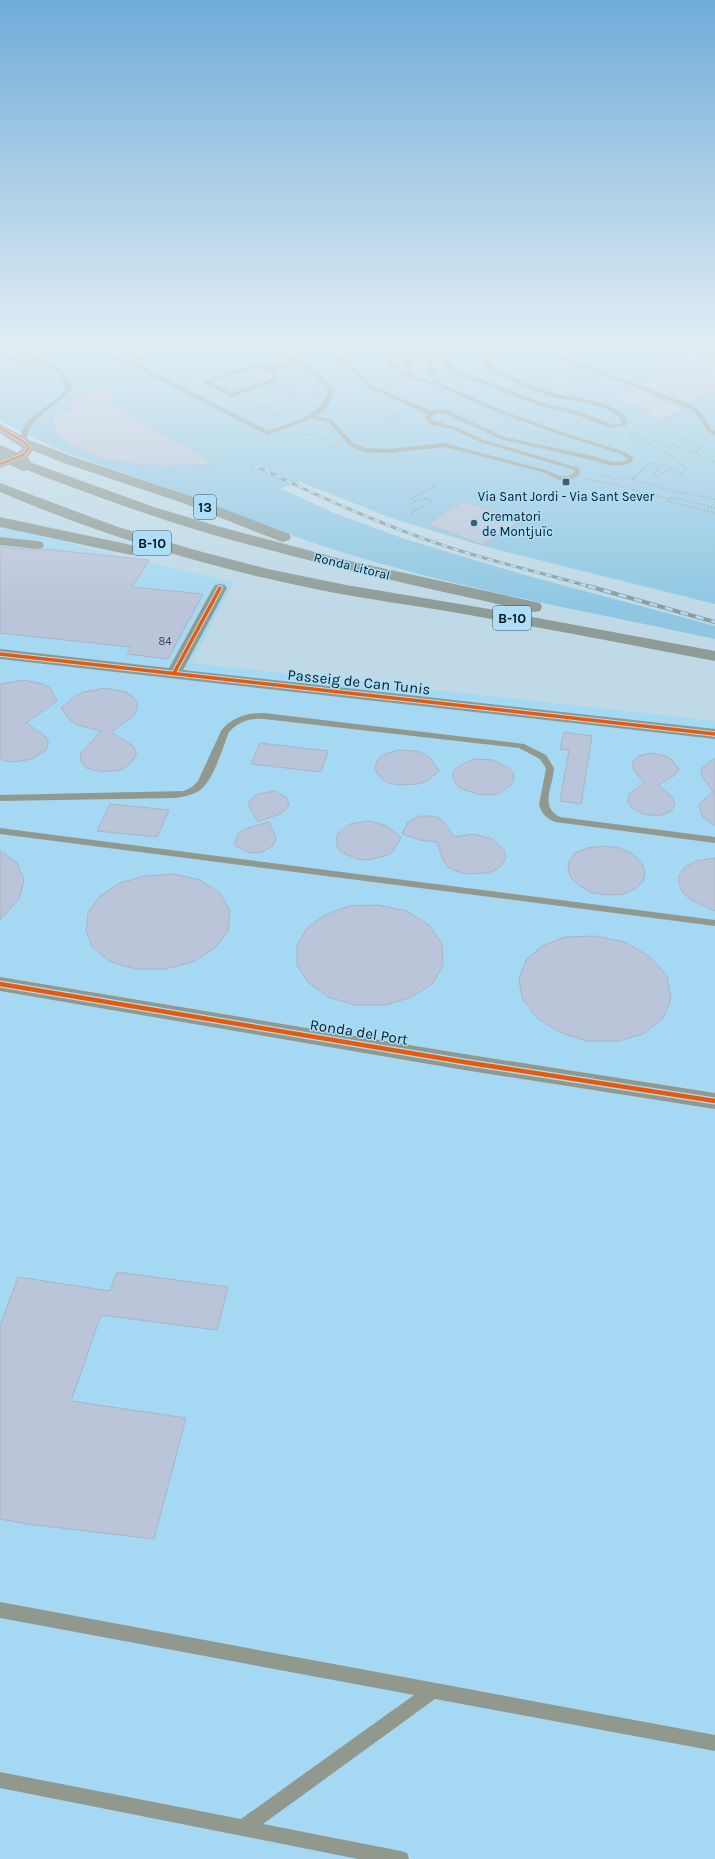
<svg xmlns="http://www.w3.org/2000/svg" width="715" height="1859" font-family="Karla,sans-serif">
<style>
.built{fill:#a5d8f2}
.green{fill:#8fc7e3}
.building{fill:#bbc5d9;stroke:#aab4c6}
.lines{fill:none;stroke-linecap:round;stroke-linejoin:round}
.path{stroke:#919b94;stroke-width:1.5;stroke-dasharray:1.5 2;stroke-linecap:butt}
.lane{fill:#91998e;fill-rule:evenodd}
.street{fill:#91998e;fill-rule:evenodd}
.highway{fill:#8e9b96;fill-rule:evenodd}
.rail-far1-casing{stroke:#8d9d9c;stroke-width:3}
.rail-casing{stroke:#8d9d9c;stroke-width:4}
.rail-far1{stroke:#aedef7;stroke-width:2;stroke-dasharray:6;stroke-linecap:butt}
.rail{stroke:#aedef7;stroke-width:2.5;stroke-dasharray:8;stroke-linecap:butt}
.highway-bridge{stroke:#8e9b96;stroke-width:14}
.cycleway-far2-casing{stroke:#aedef7;stroke-width:4}
.cycleway-far1-casing{stroke:#aedef7;stroke-width:5.5}
.cycleway-casing{stroke:#aedef7;stroke-width:7}
.cycleway-far2{stroke:#e8590c;stroke-width:2.5}
.cycleway-far1{stroke:#e8590c;stroke-width:3.5}
.cycleway{stroke:#e8590c;stroke-width:4.5}
.poi-dot{fill:#445d69;stroke:#aedef7;stroke-width:1.5}
.labels{text-anchor:middle;dominant-baseline:central;stroke-width:3;stroke-linejoin:round;paint-order:stroke}
.far-number-label{font-size:11px;fill:#324856}
.far-poi-label{font-size:13px;fill:#011a26;stroke:#aedef7}
.far-street-label{font-size:13px;fill:#011a26;stroke:#aedef7}
.shield{fill:#aedef7;stroke:#355565;stroke-width:1}
.shield-label{font-size:14px;font-weight:bold;fill:#011a26}
.street-label{font-size:15px;fill:#011a26;stroke:#aedef7}
</style>
<rect width="100%" height="100%" fill="#bfd9e6"/>
<!-- built -->
<polygon class="built" points="0,520 82,547 234,582 191,663 715,721 715,1859 0,1859"/>
<!-- green -->
<path class="green" d="M0,346H715V604L483,546L394,519L300,482L280,488L334,513L405,539L521,574L715,626V639C585,611 453,588 326,547C276,531 228,510 178,492C118,470 55,453 0,420Z"/>
<!-- building -->
<g class="building">
<polygon points="694,351 715,359 715,391 688,403 640,385 650,381 647,370"/>
<polygon points="632,388 679,406 677,407 684,410 654,421 649,412 612,397"/>
<polygon points="102,389 120,399 108,403 216,464 163,466 140,465 100,458 71,446 54,430 53,415 77,408 65,401"/>
<polygon points="464,501 520,521 483,545 427,524"/>
<polygon points="0,547 37,550 43,549 149,560 132,587 203,594 168,659 127,654 131,647 0,633"/>
<polygon points="24,680 43,684 50,688 57,701 26,723 45,736 48,741 48,746 45,751 32,759 14,762 5,761 0,759 0,684"/>
<polygon points="106,688 126,692 133,697 137,702 137,709 133,716 111,732 133,746 136,751 136,756 128,766 121,770 102,772 86,768 82,763 80,758 81,753 101,731 78,725 70,720 61,708 75,696 84,692"/>
<polygon points="564,732 592,736 581,804 560,801 569,750 560,749"/>
<polygon points="260,743 328,751 321,772 251,764"/>
<polygon points="397,750 416,751 425,754 431,759 439,771 427,781 418,784 398,785 389,783 381,778 377,773 375,767 377,761 381,756"/>
<polygon points="651,753 665,756 671,759 679,769 675,775 658,785 672,797 675,805 671,811 659,816 643,814 631,807 628,803 629,794 644,783 633,768 632,763 638,756"/>
<polygon points="715,758 715,826 703,817 699,807 700,803 713,792 702,776 701,772 702,768"/>
<polygon points="474,759 493,760 509,768 513,773 514,779 511,785 498,794 488,795 477,794 460,788 455,782 452,773 459,766"/>
<polygon points="275,791 287,798 289,806 282,813 258,822 249,806 249,802 252,798 258,794"/>
<polygon points="110,804 169,810 157,837 97,831"/>
<polygon points="420,816 434,816 440,819 444,822 454,837 474,834 493,839 504,850 506,857 503,864 497,869 488,873 467,874 456,871 448,867 443,860 437,842 420,840 402,834 408,822"/>
<polygon points="369,821 387,826 401,837 394,850 388,855 368,860 357,859 341,852 337,846 336,840 338,834 350,824"/>
<polygon points="269,822 276,838 273,846 262,852 255,853 248,852 237,847 235,843 238,834 244,829"/>
<polygon points="603,846 619,848 633,854 642,863 645,872 643,881 635,889 623,894 608,895 593,893 581,887 572,879 568,870 569,861 575,853 587,848"/>
<polygon points="0,851 17,863 24,880 19,899 0,920"/>
<polygon points="715,858 715,911 693,901 683,893 679,884 679,875 685,867 697,861"/>
<polygon points="174,874 200,880 220,893 230,911 228,931 215,948 193,962 165,969 136,969 111,962 93,948 86,931 88,913 100,896 120,883 145,876"/>
<polygon points="378,905 407,911 429,925 442,944 443,965 433,983 412,997 385,1005 355,1005 328,997 308,982 297,965 297,946 307,928 325,915 349,906"/>
<polygon points="595,936 625,942 650,957 667,976 671,998 664,1017 645,1033 619,1041 588,1041 559,1032 536,1017 522,998 519,979 526,960 542,946 565,937"/>
<polygon points="117,1272 228,1287 217,1330 101,1315 71,1401 186,1418 154,1539 27,1524 0,1519 0,1326 18,1277 110,1291"/>
</g>
<g class="lines">
<!-- path -->
<g class="path">
<polyline points="459,346 466,364"/>
<polyline points="664,346 683,352"/>
<polyline points="202,354 233,352"/>
<polyline points="202,354 213,359 240,359"/>
<polyline points="597,361 611,355"/>
<polyline points="166,363 196,377"/>
<polyline points="174,372 213,359 225,365"/>
<polyline points="544,380 552,380 571,373"/>
<polyline points="279,389 305,403"/>
<polyline points="248,401 261,408 251,412"/>
<polyline points="261,408 280,417"/>
<polyline points="261,408 294,396 296,393 291,384 287,381"/>
<polyline points="338,408 344,401"/>
<polyline points="290,412 313,397 314,392 311,387"/>
<polyline points="678,414 663,421 670,433 701,449 693,453 715,462"/>
<polyline points="296,433 331,438"/>
<polyline points="376,439 395,420 396,415 402,413"/>
<polyline points="333,447 339,446"/>
<polyline points="619,476 632,479 650,463 662,466 653,475 659,477 669,468 681,474 686,469 664,451 629,436 635,433 667,447 673,445 693,453"/>
<polyline points="587,479 612,484 616,479 602,475 601,473"/>
<polyline points="632,479 673,491 715,499"/>
<polyline points="612,484 670,499"/>
<polyline points="715,508 671,497 668,501 715,513"/>
<polyline points="411,513 432,501 426,498 417,502 410,499 437,485"/>
</g>
<!-- lane -->
<g class="lane">
<path d="M11,346H18L57,367L62,371L72,387C61,408 26,415 27,442L24,444L21,442C19,413 55,409 66,387L58,373L43,364V366L41,367L0,357V353L42,364Z"/>
<path d="M75,346H82L99,354L128,360L175,346H197L194,348L176,350L133,362L268,431C294,421 318,418 329,391L313,374L296,364L277,370L279,373L278,380L232,397L202,382L249,366L273,367L291,361L240,346C273,343 315,364 335,391L327,407L317,416L332,420L353,443L365,448L389,449L444,443L546,470C556,474 564,480 574,473V470L480,442L452,429L433,425L426,421L425,417L427,414L369,388L345,364L305,346H312L349,362L373,386L431,411L436,409L449,411L504,437L597,457L613,462L626,461L627,459L621,454L558,434L497,412L438,386L405,376L391,368L380,353L388,346H394L386,353L395,365L408,373L400,346H406L415,376L434,382L430,376L422,346H428L436,376L442,384L501,410L562,432L625,452L634,458L631,463C618,467 608,466 595,461L500,439L446,414L437,413L431,417L432,420L456,427L484,440L579,468L580,474L573,479L561,481L542,472L444,447L389,453L364,452L349,445L328,422L312,418L268,435L126,363L95,356ZM249,370L271,371L273,378L232,393L210,382Z"/>
<path d="M438,346H444L450,363L454,369L546,404L575,410L614,425L621,424V419C600,400 574,403 549,396C530,390 510,380 492,372L486,366L478,346H484L492,365L496,370C514,377 532,386 551,392C578,401 602,396 626,417L627,425L611,428L571,413L543,407L450,371L444,363Z"/>
<polygon points="526,346 534,346 690,405 699,410 712,430 715,431 715,435 708,432 695,412 686,407"/>
<polygon points="689,346 697,346 715,352 715,356"/>
<path d="M264,713L524,744L546,755L554,768C553,787 539,807 560,817L715,837V843L555,822C546,818 542,814 539,805L546,768L540,759L519,748L264,719C249,718 239,721 229,732C222,749 214,780 199,791C192,795 183,797 175,798L0,801V795L184,791L192,787L198,781L221,731C232,717 247,713 264,713Z"/>
<polygon points="0,828 715,920 715,926 0,834"/>
<polygon points="0,1602 715,1735 715,1751 435,1699 263,1824 401,1851 407,1853 409,1859 358,1859 0,1788 0,1772 241,1819 414,1695 0,1618"/>
</g>
<!-- street -->
<g class="street">
<polygon points="0,424 28,439 35,448 27,458 0,468 0,460 19,452 22,448 0,433"/>
<polygon points="0,537 37,541 42,542 44,545 42,548 37,549 0,545"/>
<polygon points="220,584 225,585 227,588 183,670 715,729 715,739 0,659 0,649 169,668 213,588 215,585"/>
<polygon points="0,977 464,1054 715,1093 715,1109 464,1070 0,991"/>
</g>
<!-- highway -->
<g class="highway">
<polygon points="24,438 71,456 193,497 289,534 291,537 289,540 283,542 277,540 183,503 61,462 19,445 17,442 19,439"/>
<path d="M24,460L154,507L217,526L341,559L540,603L542,607L540,611L534,612C425,588 315,564 207,533C143,514 81,491 19,467L17,464L19,461Z"/>
<path d="M0,483L118,527L195,550L268,569L346,585L495,610L715,651V661C632,645 548,629 464,614C418,606 371,600 325,591C214,569 105,537 0,492Z"/>
<polygon points="0,517 131,545 137,547 139,550 137,553 131,555 0,527"/>
</g>
<defs>
<path id="rail-far1" d="M254,465C316,495 379,524 445,546C493,562 543,573 591,587"/>
<polyline id="rail" points="588,586 715,622"/>
</defs>
<!-- rail-far1 casing -->
<use href="#rail-far1" class="rail-far1-casing"/>
<!-- rail casing -->
<use href="#rail" class="rail-casing"/>
<!-- rail-far1 -->
<use href="#rail-far1" class="rail-far1"/>
<!-- rail -->
<use href="#rail" class="rail"/>
<!-- highway-bridge -->
<polyline class="highway-bridge" points="0,452 24,464"/>
<defs>
<polyline id="cycleway-far2" points="0,428 24,442 29,448 23,455 0,464"/>
<g id="cycleway-far1">
<polyline points="0,654 715,734"/>
<polyline points="174,673 220,588"/>
</g>
<polyline id="cycleway" points="0,984 464,1062 715,1101"/>
</defs>
<!-- cycleway-far2 casing -->
<use href="#cycleway-far2" class="cycleway-far2-casing"/>
<!-- cycleway-far1 casing -->
<use href="#cycleway-far1" class="cycleway-far1-casing"/>
<!-- cycleway casing -->
<use href="#cycleway" class="cycleway-casing"/>
<!-- cycleway-far2 -->
<use href="#cycleway-far2" class="cycleway-far2"/>
<!-- cycleway-far1 -->
<use href="#cycleway-far1" class="cycleway-far1"/>
<!-- cycleway -->
<use href="#cycleway" class="cycleway"/>
</g>
<!-- sky -->
<linearGradient id="sky" x2="0" y2="1"><stop stop-color="#70acd8"/><stop offset="0.57" stop-color="#e2eef4"/><stop offset="1" stop-color="#e2eef4" stop-opacity="0"/></linearGradient>
<rect width="715" height="606" fill="url(#sky)"/>
<!-- markers -->
<g class="poi-dot">
<rect x="562" y="478" width="8" height="8" rx="2"/>
<circle cx="474" cy="523" r="4"/>
</g>
<g class="labels">
<!-- far-number labels -->
<g class="far-number-label">
<text x="165" y="641">84</text>
</g>
<!-- far-poi labels -->
<g class="far-poi-label">
<text x="566" y="496">Via Sant Jordi - Via Sant Sever</text>
<text x="482" y="516" text-anchor="start">Crematori<tspan x="482" dy="15">de Montjuïc</tspan></text>
</g>
<!-- far-street labels -->
<g class="far-street-label">
<text transform="translate(352 566) rotate(14)">Ronda Litoral</text>
</g>
<!-- shield labels -->
<g class="shield">
<rect x="194" y="495" width="22" height="24" rx="3"/>
<rect x="133" y="531" width="38" height="24" rx="3"/>
<rect x="493" y="606" width="38" height="24" rx="3"/>
</g>
<g class="shield-label">
<text x="205" y="507">13</text>
<text x="152" y="543">B-10</text>
<text x="512" y="618">B-10</text>
</g>
<!-- street labels -->
<g class="street-label">
<text transform="translate(359 682) rotate(6)">Passeig de Can Tunis</text>
<text transform="translate(359 1032) rotate(9)">Ronda del Port</text>
</g>
</g>
</svg>
